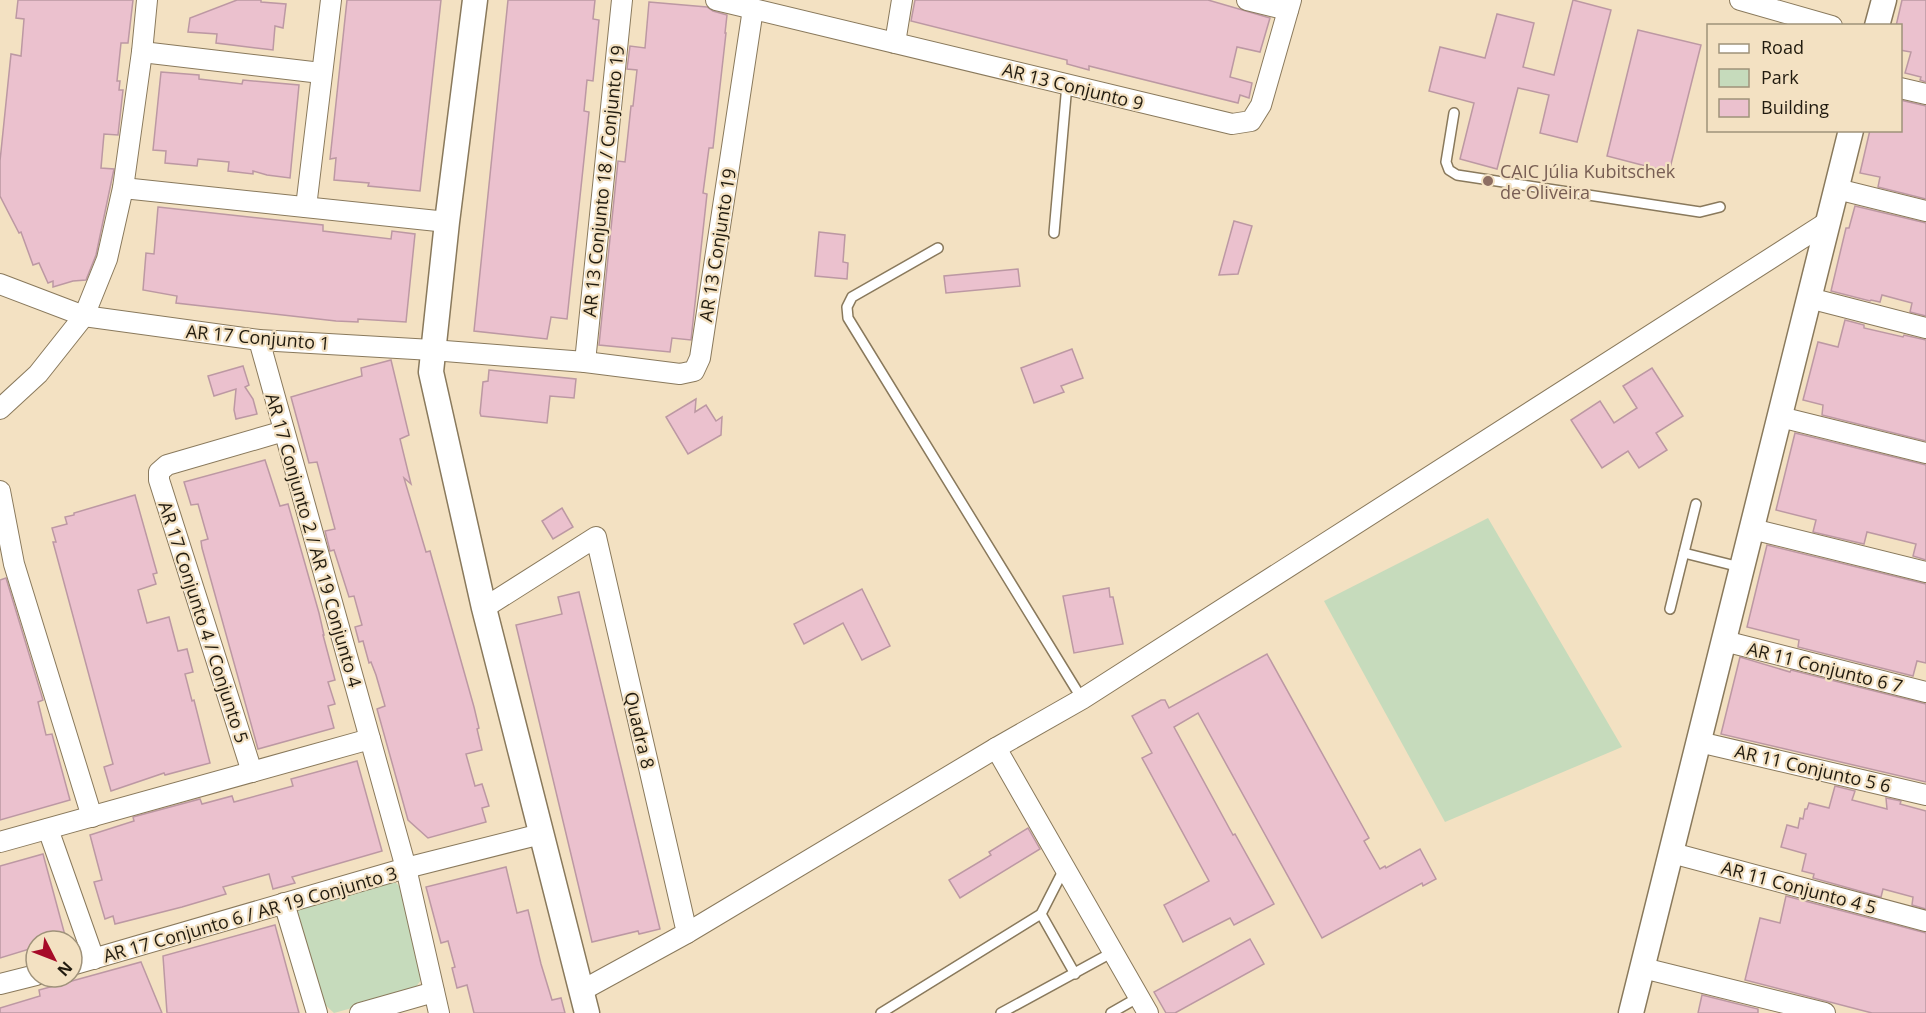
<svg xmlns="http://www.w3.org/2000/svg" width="1926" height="1013" font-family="'Open Sans',sans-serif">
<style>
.green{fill:#c6dbbc}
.building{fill:#ebc1ce;stroke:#bc98a3;stroke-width:1.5}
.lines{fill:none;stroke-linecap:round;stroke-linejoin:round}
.service-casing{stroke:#89795c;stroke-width:12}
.minor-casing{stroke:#89795c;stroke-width:22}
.tertiary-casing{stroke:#89795c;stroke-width:27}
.service{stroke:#fff;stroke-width:9}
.minor{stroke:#fff;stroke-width:20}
.tertiary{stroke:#fff;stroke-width:24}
.education-dot{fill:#8d6e63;stroke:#f3e1c2;stroke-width:2}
.labels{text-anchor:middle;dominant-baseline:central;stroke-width:4.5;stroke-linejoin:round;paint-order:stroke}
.street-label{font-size:18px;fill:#211b0f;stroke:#f3e1c2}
.education-label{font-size:18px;fill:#785e54;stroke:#f3e1c2;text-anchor:start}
</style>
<rect width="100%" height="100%" fill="#f3e1c2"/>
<!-- green -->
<g class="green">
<polygon points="1488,518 1622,747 1445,822 1324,601"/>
<polygon points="393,880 401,888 421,980 413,991 334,1013 322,1002 298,912 299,909"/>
</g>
<!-- building -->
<g class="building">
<polygon points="18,0 133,0 128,43 121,43 117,81 120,81 119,90 123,90 118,135 104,134 101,168 114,169 96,255 86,280 73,281 53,287 53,281 48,283 39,263 33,265 21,232 19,233 0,196 0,161 11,54 21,56 24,19 16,18"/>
<polygon points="237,0 261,0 261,2 286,4 283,28 275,26 273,50 216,43 217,34 188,32 190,18"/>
<polygon points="347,0 441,0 420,191 368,186 369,183 334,180 336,158 330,159"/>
<polygon points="508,0 595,0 593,19 599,20 593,81 587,80 584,111 589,112 567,319 551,317 547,339 474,331"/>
<polygon points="915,0 1208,0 1270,18 1260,52 1237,47 1230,77 1252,83 1249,98 1240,95 1238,103 1089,66 1089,70 1067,64 1067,60 911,21"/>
<polygon points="1573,0 1611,10 1577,142 1540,133 1549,95 1518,88 1497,169 1460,159 1474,103 1429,91 1440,47 1485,58 1497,14 1534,23 1523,67 1554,75"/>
<polygon points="1902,0 1926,0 1926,82 1920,80 1921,77 1905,73 1911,52 1900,50 1900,26 1896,26"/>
<polygon points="649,2 707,7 713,11 727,15 725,33 726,33 713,148 709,148 703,193 707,194 691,340 672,338 670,352 599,345 618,161 625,162 631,106 633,106 637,70 627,69 630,46 645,48"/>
<polygon points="1638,30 1701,45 1669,172 1607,156"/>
<polygon points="161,72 199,75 199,79 242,84 243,80 299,85 290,178 267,175 253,171 253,174 228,171 229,162 198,159 197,166 165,163 166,151 153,150"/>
<polygon points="1900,100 1926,106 1926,199 1878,187 1880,177 1860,173 1870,130 1900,130"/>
<polygon points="1855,206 1926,223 1926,316 1910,312 1912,303 1882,295 1880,302 1871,300 1870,301 1831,291 1846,228 1849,228"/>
<polygon points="158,207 323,225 323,231 391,239 392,231 415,234 406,322 358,319 358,322 336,321 211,307 176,303 177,296 143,290 146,253 154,254"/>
<polygon points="1234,221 1252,226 1238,274 1219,275"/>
<polygon points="819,232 845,235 843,262 848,263 847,279 815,276"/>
<polygon points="1018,269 1020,286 946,293 944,276"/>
<polygon points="1845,320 1864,325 1864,328 1903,337 1904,335 1926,340 1926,441 1822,415 1823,405 1803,400 1818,342 1838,347"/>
<polygon points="1072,349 1083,378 1061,386 1064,392 1034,403 1021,368"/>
<polygon points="391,360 409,435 400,439 411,484 404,478 426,552 430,551 474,707 479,728 477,729 482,750 466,754 475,786 482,784 489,806 482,808 486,822 428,838 408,820 377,709 385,706 376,675 371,662 369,663 363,641 359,642 355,627 362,625 354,596 349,597 334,550 330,551 325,531 335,529 317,462 309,463 291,397 362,376 361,368"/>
<polygon points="243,366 249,385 245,387 253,399 257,414 236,419 234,410 236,389 214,396 208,376"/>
<polygon points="1652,368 1683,416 1656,433 1667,450 1639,468 1628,451 1602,468 1571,420 1600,401 1614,423 1637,408 1623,386"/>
<polygon points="489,370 576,379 574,398 550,396 547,423 481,416 480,413 483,382 488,381"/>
<polygon points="696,399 695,412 706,405 716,421 722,417 721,435 688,454 666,417"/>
<polygon points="1795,433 1926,465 1926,560 1913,556 1916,544 1867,532 1864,544 1813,532 1816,520 1776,510"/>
<polygon points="265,460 280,506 288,504 319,613 324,635 323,635 335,680 328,682 335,704 328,706 334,728 258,749 202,548 201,541 208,539 198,504 191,505 184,482"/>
<polygon points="135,495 157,573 153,574 156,584 138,590 147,623 169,617 178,651 187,649 193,672 185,674 192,701 194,700 210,763 165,775 164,773 111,791 104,767 113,764 53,542 56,542 52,528 67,524 65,517 74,515 74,513"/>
<polygon points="562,508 573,527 553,539 542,521"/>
<polygon points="1767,545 1926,584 1926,663 1917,661 1913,676 1798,647 1799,640 1747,627"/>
<polygon points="6,578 43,700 38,702 46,735 52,734 70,800 0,820 0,580"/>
<polygon points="1109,588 1110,597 1113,597 1123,644 1074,653 1063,596"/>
<polygon points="862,589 890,646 862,660 843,623 804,644 794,624"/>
<polygon points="579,592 660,929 639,934 638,931 592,942 516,625 562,614 558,597"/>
<polygon points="1267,654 1369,838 1364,841 1380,869 1385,866 1386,868 1420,849 1436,879 1423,886 1422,883 1322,938 1198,713 1174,727 1233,835 1235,834 1274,904 1234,925 1230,918 1183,942 1164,905 1209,881 1142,758 1152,753 1132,716 1161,700 1165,700 1169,708"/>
<polygon points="1740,657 1790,672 1791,670 1926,704 1926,782 1721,734"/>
<polygon points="357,761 382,851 292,877 295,883 273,889 269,874 223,887 226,894 182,907 115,924 113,916 105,919 94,882 102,880 90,835 134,821 133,817 200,799 202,804 232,796 234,802 293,786 291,779"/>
<polygon points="1835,786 1855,791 1852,800 1887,809 1886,798 1901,801 1900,804 1926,811 1926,909 1912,905 1913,897 1883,889 1881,897 1813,878 1814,874 1802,871 1806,854 1781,847 1787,825 1798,828 1800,818 1803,819 1805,809 1807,809 1809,803 1829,808"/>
<polygon points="1028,828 1040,849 960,898 949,880 991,855 989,852"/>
<polygon points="43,854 66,939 59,941 36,941 36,947 0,958 0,866"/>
<polygon points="506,867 517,913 528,910 541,964 552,1000 561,998 565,1013 474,1013 467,985 457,988 452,968 455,967 448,941 441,943 426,887"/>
<polygon points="1786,896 1926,933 1926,1013 1872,1013 1745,980 1760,918 1780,923"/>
<polygon points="275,925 299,1013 167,1013 163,956"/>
<polygon points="1250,939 1264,964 1175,1013 1166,1013 1154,992"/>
<polygon points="141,962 162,1013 0,1013 0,1008 40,996 39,990"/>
<polygon points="1702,995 1758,1009 1758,1013 1698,1013"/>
</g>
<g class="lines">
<defs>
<g id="service">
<polyline points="1454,113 1446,162 1449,170 1457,175 1700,212 1720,207"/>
<polyline points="1054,233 1067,84"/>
<polyline points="938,248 852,297 847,307 848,318 1082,699"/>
<polyline points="1684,553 1740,567"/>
<polyline points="1670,609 1696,504"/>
<polyline points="1041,914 1075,974"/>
<polyline points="881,1013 1041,914 1064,869"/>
<polyline points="1001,1013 1113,952"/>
<polyline points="1111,1013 1139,997"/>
</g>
<g id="minor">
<polyline points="716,0 1232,124 1251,121 1261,105 1291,0"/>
<polyline points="1247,0 1288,10"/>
<polyline points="1740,0 1832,26"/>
<polyline points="895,43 902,0"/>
<polyline points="142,52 321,73"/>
<polyline points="1900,88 1926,94"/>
<polyline points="123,188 447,222"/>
<polyline points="1837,189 1926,211"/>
<polyline points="306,207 331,0"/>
<polyline points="0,284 84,316 259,340 432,350 585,362 680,374 694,371 700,358 753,9"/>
<polyline points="1809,298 1926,328"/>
<polyline points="259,340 406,868 439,1013"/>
<polyline points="585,362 622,0"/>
<polyline points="0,409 38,374 84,316 107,259 123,188 142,52 147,0"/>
<polyline points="1780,417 1926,453"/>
<polyline points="0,491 14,564 92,817"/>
<polyline points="1752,529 1926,572"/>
<polyline points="484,608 596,537 687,933 581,991"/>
<polyline points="1724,641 1926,692"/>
<polyline points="1699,742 1926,795"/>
<polyline points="996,748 1148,1013"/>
<polyline points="252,772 159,480 159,472 167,465 284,431"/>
<polyline points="48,829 94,959"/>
<polyline points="0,842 370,739"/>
<polyline points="1672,853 1926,921"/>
<polyline points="284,903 317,1013"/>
<polyline points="687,933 996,748 1082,699 1829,221"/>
<polyline points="72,965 406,868 541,834"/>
<polyline points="1643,968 1825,1013"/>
<polyline points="0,984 36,975"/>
<polyline points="360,1013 434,992"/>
</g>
<g id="tertiary">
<polyline points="475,0 447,222 431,372 484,608 587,1013"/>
<polyline points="1877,26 1884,0"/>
<polyline points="1631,1013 1851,130"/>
</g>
</defs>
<!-- service casing -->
<use href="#service" class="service-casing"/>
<!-- minor casing -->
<use href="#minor" class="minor-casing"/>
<!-- tertiary casing -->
<use href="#tertiary" class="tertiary-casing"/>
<!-- service -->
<use href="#service" class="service"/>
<!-- minor -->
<use href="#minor" class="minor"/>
<!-- tertiary -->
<use href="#tertiary" class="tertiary"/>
</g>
<!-- markers -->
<circle class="education-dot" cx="1488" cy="181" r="6"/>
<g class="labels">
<!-- street labels -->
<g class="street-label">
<text transform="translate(1073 86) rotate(14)">AR 13 Conjunto 9</text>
<text transform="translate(603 181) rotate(-84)">AR 13 Conjunto 18 / Conjunto 19</text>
<text transform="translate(717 245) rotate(-81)">AR 13 Conjunto 19</text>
<text transform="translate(258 337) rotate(5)">AR 17 Conjunto 1</text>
<text transform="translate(314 540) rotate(74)">AR 17 Conjunto 2 / AR 19 Conjunto 4</text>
<text transform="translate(204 622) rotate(72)">AR 17 Conjunto 4 / Conjunto 5</text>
<text transform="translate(1825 667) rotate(14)">AR 11 Conjunto 6 7</text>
<text transform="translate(640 730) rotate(77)">Quadra 8</text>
<text transform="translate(1813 768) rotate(13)">AR 11 Conjunto 5 6</text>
<text transform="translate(1799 887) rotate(15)">AR 11 Conjunto 4 5</text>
<text transform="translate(250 914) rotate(-16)">AR 17 Conjunto 6 / AR 19 Conjunto 3</text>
</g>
<!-- education labels -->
<g class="education-label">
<text x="1500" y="171">CAIC Júlia Kubitschek<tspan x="1500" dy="21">de Oliveira</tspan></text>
</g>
</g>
<!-- legend -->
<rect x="1707" y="24" width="195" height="108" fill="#f3e1c2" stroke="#9f927a" stroke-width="1.5"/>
<rect x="1719" y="44" width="30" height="9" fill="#ffffff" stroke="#9f927a" stroke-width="1.5"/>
<text x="1761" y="54" font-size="18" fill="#211b0f">Road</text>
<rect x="1719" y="69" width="30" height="18" fill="#c6dbbc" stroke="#9f927a" stroke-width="1.5"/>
<text x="1761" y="84" font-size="18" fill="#211b0f">Park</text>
<rect x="1719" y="99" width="30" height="18" fill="#ebc1ce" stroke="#9f927a" stroke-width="1.5"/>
<text x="1761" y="114" font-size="18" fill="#211b0f">Building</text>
<!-- north arrow -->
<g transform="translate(54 959) rotate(132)"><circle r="28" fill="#f3e1c2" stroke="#9f927a" stroke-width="1.5"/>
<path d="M0-4.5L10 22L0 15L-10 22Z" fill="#a60b28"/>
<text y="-9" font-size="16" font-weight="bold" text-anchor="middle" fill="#211b0f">N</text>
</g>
</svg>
